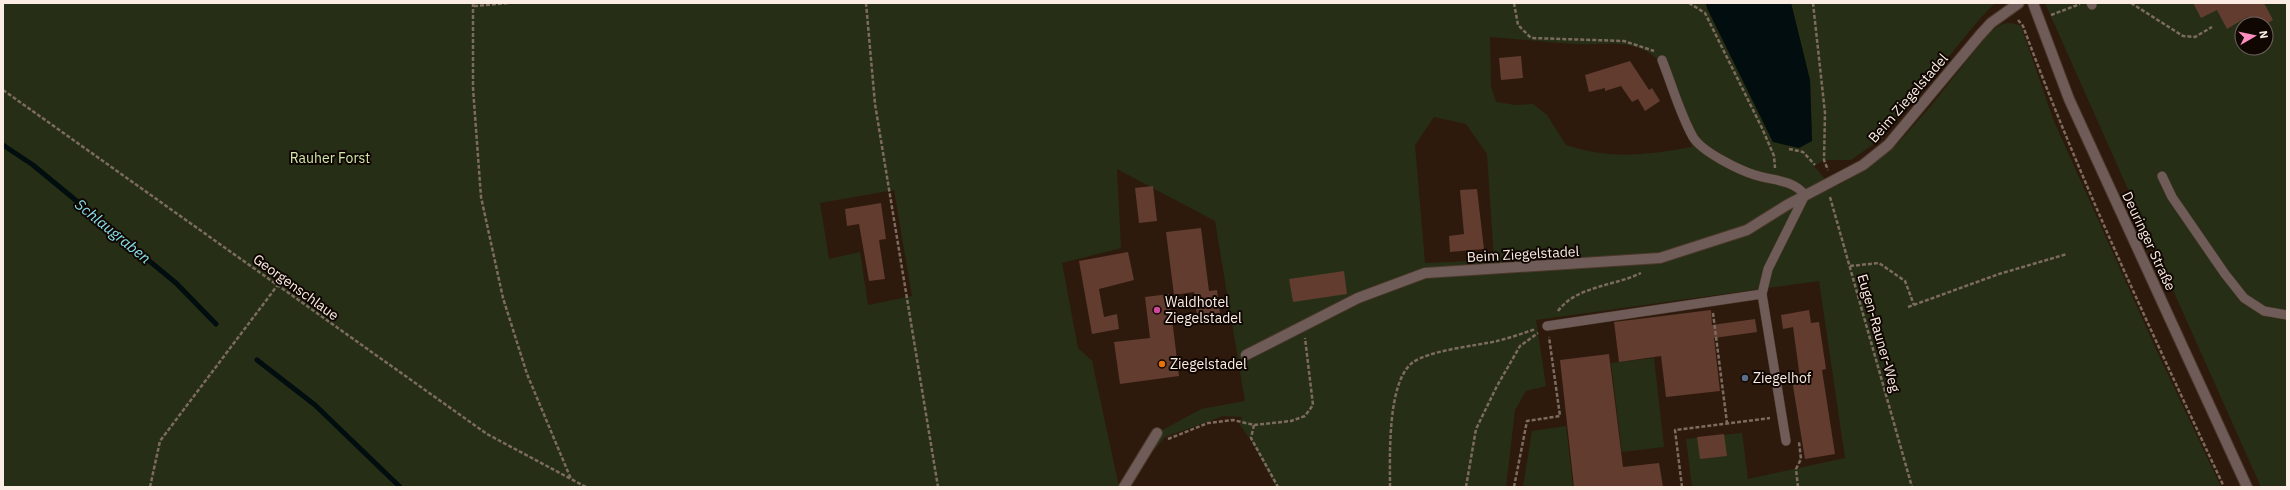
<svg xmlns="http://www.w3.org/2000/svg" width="2290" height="490" font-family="'IBM Plex Sans',sans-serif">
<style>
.green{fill:#262f15;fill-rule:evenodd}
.water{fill:#010d0f}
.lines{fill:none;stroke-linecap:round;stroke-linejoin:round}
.stream{stroke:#010d0f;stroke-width:5}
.building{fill:#613c2f}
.service-casing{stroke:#4b382a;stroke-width:10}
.minor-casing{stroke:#4b382a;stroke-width:12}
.tertiary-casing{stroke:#4b382a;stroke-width:12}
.path{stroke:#7c6b5e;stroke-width:2.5;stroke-dasharray:4 2;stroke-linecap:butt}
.service{stroke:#6f5c59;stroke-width:9}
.minor{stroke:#6f5c59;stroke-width:10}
.tertiary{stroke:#6f5c59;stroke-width:10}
.hotel-dot{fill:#d1479c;stroke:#100703;stroke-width:1.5}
.food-dot{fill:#e8710a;stroke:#100703;stroke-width:1.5}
.service-dot{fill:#5c6f8a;stroke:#100703;stroke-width:1.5}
.labels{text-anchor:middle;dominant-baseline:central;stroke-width:4;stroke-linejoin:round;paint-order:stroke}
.street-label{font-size:14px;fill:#fbede4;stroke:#100703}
.park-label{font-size:14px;fill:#d1e9aa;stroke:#100703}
.poi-label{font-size:14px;fill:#fbede4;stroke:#100703;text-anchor:start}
.water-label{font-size:15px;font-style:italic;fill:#87e1ec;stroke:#100703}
</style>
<rect width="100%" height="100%" fill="#2e1a0c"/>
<!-- green -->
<g class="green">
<path d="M3,3H1706L1707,8L1773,142L1812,141L1810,80L1791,3H1995L1977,22L1882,138L1851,160H1824L1814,166L1826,180L1827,184L1839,185L1870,166L1898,143L1931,106L1987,35C1998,25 2006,19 2021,26L2053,119L2154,345L2221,487H1692L1686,439L1742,433L1748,479L1845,458L1819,281L1536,320L1546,386L1526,391L1515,410L1506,487H1276L1250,439L1240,425L1242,417L1223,416L1165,437L1155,449L1147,447L1157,433L1201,409L1245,401L1215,221L1117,169L1121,248L1062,263L1078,348L1092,361L1119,487H3ZM1490,37C1518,39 1545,42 1573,44C1601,46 1634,37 1657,59L1692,147C1646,155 1613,160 1566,145L1547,115L1533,104L1515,105L1496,102L1491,86ZM1434,117L1466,124L1487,154L1494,260L1425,263L1415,145ZM894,190L912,296L868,305L860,252L829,259L820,203Z"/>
<path d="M2045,3H2287V487H2261ZM2242,24H2266V48H2242Z"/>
<polygon points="1654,358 1664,447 1622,452 1611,363"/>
<polygon points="1566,426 1573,487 1523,487 1532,431"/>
</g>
<!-- water -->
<polygon class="water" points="1706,3 1791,3 1810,80 1812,141 1799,148 1773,142 1707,8"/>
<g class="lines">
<!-- stream -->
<g class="stream">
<polyline points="3,145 33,165 176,283 216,324"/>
<polyline points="257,360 315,405 400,487"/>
</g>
</g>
<!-- building -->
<g class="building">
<polygon points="2193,3 2264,3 2273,20 2266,24 2251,24 2247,17 2227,29 2217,10 2201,18"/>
<polygon points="1521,56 1523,78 1501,80 1499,58"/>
<polygon points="1630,61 1649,90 1652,88 1660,101 1645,111 1638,99 1632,102 1621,86 1605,91 1605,88 1589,92 1585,75"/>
<polygon points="1153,186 1157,221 1139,223 1135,188"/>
<polygon points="1477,189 1484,249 1450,252 1449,236 1464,234 1460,190"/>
<polygon points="881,203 886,239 879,240 885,279 869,281 859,224 847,226 845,209"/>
<polygon points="1201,228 1209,291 1217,290 1221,321 1198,324 1194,292 1174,295 1166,232"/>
<polygon points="1128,252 1134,280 1099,289 1104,317 1117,314 1119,329 1092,334 1079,261"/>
<polygon points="1344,271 1347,294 1293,302 1289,279"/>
<polygon points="1169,294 1179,376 1120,384 1114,342 1150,338 1145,297"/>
<polygon points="1711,310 1712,325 1755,319 1757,332 1714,338 1720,391 1666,397 1661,356 1619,362 1614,322"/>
<polygon points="1809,310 1811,323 1819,322 1826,369 1822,370 1835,454 1805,459 1792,380 1800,378 1793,327 1783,329 1781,315"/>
<polygon points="1609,354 1623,467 1659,463 1663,487 1574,487 1560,360"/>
<polygon points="1724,434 1727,456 1700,459 1697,437"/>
</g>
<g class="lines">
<defs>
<g id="service">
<polyline points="2091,3 2092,5"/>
<path d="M1662,60C1672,85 1680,114 1693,137C1702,152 1739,170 1755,175C1774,181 1792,179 1805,195L1768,269L1762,294L1786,441"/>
<polyline points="2162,176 2172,197 2225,274 2244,298 2264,311 2287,315"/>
<polyline points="1547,326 1762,294"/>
</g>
<g id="minor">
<polyline points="1246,355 1358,298 1425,273 1660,258 1747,230 1787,205 1863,165 1888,145 1980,35 1991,23 2019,3"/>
<polyline points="1124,487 1157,433"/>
</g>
<polyline id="tertiary" points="2033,3 2069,99 2247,487"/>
</defs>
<!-- service casing -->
<use href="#service" class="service-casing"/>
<!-- minor casing -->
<use href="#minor" class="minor-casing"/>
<!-- tertiary casing -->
<use href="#tertiary" class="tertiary-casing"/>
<!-- path -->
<g class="path">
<polyline points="473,3 473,88 481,197 503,298 527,374 571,479"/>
<polyline points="866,3 875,104 938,487"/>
<polyline points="1514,3 1518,25 1531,38 1624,41 1654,51"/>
<polyline points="1689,3 1705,13 1762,128 1774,156 1775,168"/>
<polyline points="1813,3 1825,113 1824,160 1828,170"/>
<polyline points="2131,3 2183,36 2195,37 2212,27"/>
<polyline points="474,6 509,3"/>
<polyline points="2051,15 2080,4"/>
<path d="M2018,20L2023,26C2081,183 2153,335 2224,487"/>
<polyline points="3,90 487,434 586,487"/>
<polyline points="1789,149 1803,152 1815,165"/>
<polyline points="1830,197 1912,487"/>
<polyline points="1850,266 1879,263 1905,281 1914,305"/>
<polyline points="1908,307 1999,274 2067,254"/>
<path d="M1558,311C1576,286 1615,286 1641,273"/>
<polyline points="1713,313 1727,423"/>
<polyline points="1254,425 1251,438 1278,487"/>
<polyline points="1168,439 1208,423 1233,420 1254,425 1291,421 1305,416 1313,405 1305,338"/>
<polyline points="150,487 160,441 277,286"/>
<path d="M1390,487C1390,457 1387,383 1412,363C1429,350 1476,346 1497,341C1510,338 1523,333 1536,329"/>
<polyline points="1466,487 1476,429 1497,386 1520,346 1538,333"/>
<polyline points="1514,487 1527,421 1560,416 1549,337"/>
<polyline points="1682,487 1675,430 1770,418"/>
<polyline points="1798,487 1796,469 1801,459 1799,442"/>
</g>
<!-- service -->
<use href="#service" class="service"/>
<!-- minor -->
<use href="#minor" class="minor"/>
<!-- tertiary -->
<use href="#tertiary" class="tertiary"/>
</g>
<!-- markers -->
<circle class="hotel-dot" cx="1157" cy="310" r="4"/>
<circle class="food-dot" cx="1162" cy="364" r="4"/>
<circle class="service-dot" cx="1745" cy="378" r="4"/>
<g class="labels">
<!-- street labels -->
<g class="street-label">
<text transform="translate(1908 98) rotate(-49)">Beim Ziegelstadel</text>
<text transform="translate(2149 241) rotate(65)">Deuringer Straße</text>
<text transform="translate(1523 254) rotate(-3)">Beim Ziegelstadel</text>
<text transform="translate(296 287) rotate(36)">Georgenschlaue</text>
<text transform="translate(1879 333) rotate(74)">Eugen-Rauner-Weg</text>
</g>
<!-- park labels -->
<g class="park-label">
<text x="330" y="158">Rauher Forst</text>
</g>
<!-- poi labels -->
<g class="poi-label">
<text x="1165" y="302">Waldhotel<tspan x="1165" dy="16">Ziegelstadel</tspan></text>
<text x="1170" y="364">Ziegelstadel</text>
<text x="1753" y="378">Ziegelhof</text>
</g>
<!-- water labels -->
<g class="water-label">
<text transform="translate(113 231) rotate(39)">Schlaugraben</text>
</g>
</g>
<!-- border -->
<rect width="2290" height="490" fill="none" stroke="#fbede4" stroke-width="8"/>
<!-- north arrow -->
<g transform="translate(2254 36) rotate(81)"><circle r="19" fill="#100703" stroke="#6e635d"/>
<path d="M0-3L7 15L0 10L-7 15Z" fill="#fd8ebf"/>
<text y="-6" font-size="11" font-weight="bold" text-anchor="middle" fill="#fbede4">N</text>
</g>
</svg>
